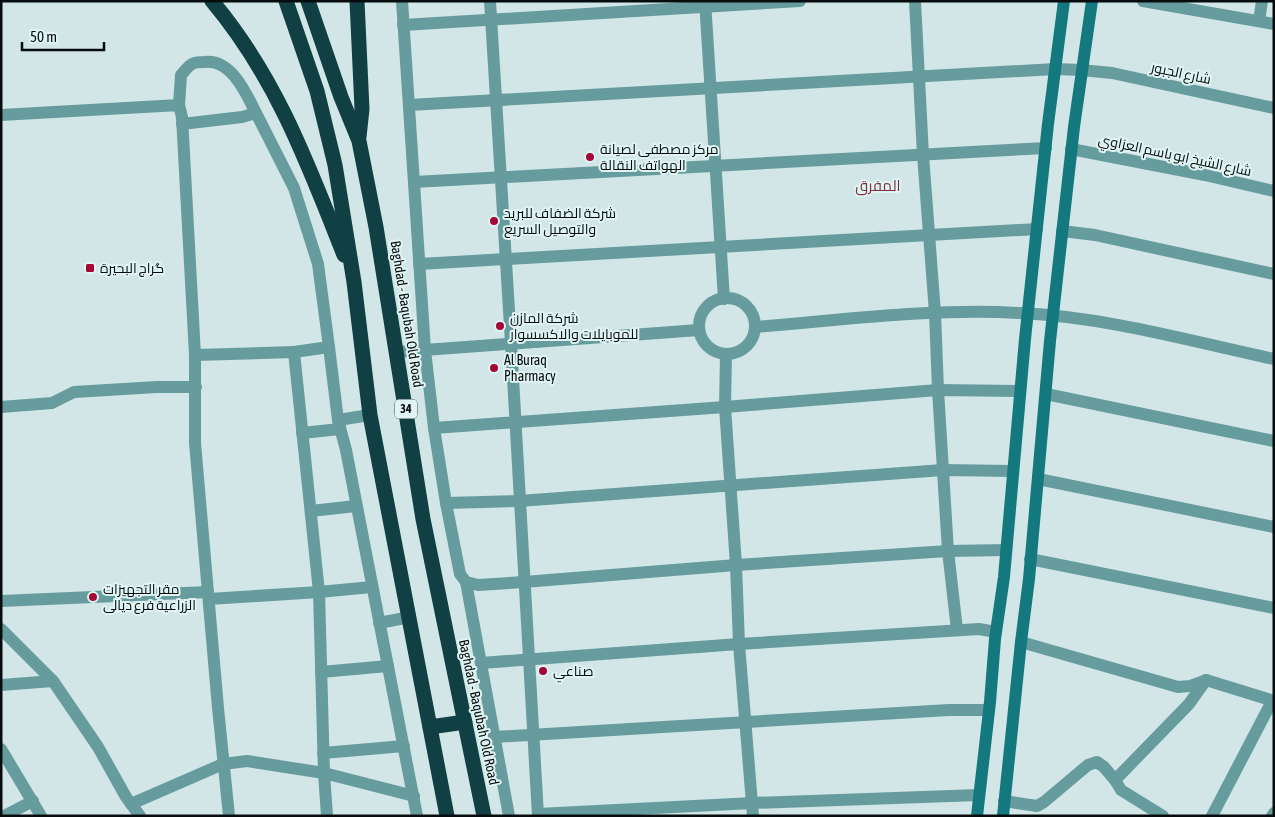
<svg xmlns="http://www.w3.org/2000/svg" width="1275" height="817" font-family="'Asap Condensed',Cairo,sans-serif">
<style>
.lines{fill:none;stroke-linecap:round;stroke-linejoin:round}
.street{stroke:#679c9e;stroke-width:12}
.secondary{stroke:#13797e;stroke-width:12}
.highway{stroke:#104043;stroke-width:15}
.poi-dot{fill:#a40736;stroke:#e0f4f4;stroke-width:2}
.labels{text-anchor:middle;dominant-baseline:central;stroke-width:4;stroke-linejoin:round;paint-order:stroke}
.shield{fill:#e0f4f4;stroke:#485253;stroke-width:1}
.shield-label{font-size:12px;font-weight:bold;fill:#070d0e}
.street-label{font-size:14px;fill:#070d0e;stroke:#e0f4f4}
.poi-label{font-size:14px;fill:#070d0e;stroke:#e0f4f4;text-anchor:start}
.neighbourhood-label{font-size:15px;fill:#79323b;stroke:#e0f4f4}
</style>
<rect width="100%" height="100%" fill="#d3e6e7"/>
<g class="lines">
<!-- street -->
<g class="street">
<polyline points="402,1 425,350 434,428 446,503 460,574 466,582 509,816"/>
<polyline points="490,1 511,343 538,816"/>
<polyline points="705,1 724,299"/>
<polyline points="915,1 923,155 935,313 938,390 948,551 957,630"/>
<polyline points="1143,1 1274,24"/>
<polyline points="1259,21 1262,1"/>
<polyline points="403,25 800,1"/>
<path d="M179,105L181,75C184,72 188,66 192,64C195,62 201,62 204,62C231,58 246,93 256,113L242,117L182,124"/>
<polyline points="409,105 1055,69 1081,70 1112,73 1274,108"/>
<polyline points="256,113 294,188 318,264 329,347"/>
<polyline points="1,115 179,105 182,117 195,355 195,443 218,708 229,816"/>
<polyline points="1071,149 1205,175 1274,191"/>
<polyline points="414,182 1046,148"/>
<polyline points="1062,231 1095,235 1274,274"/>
<polyline points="419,264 1037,229"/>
<circle cx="727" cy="326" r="28"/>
<path d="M755,327C843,320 932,308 1020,313C1106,317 1190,341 1274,359"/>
<polyline points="294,352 329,347 338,420 346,450 417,816"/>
<polyline points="397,352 699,330"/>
<polyline points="726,354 725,407 736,565 739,644 753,816"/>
<polyline points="195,355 294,352 319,592 324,773 327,816"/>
<polyline points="1046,394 1274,441"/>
<polyline points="1,407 52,403 74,392 157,387 196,387"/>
<polyline points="338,420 370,415"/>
<polyline points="434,428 725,407 938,390 1020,391"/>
<polyline points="302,433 340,429"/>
<polyline points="1038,479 1274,527"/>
<polyline points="446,503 519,501 943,470 1013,471"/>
<polyline points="311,511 356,506"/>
<polyline points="1030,559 1274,608"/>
<polyline points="466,582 478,585 524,582 736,565 948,551 1006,550"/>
<polyline points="209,599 319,592 372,587"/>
<polyline points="1,601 208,592"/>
<polyline points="379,623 410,617"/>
<polyline points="1,629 53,681 98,747 126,797 140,816"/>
<polyline points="1021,642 1178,687 1190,686 1206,680 1274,701"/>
<polyline points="481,663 739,644 979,629 996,632"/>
<polyline points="321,672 388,666"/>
<polyline points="1,685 53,681"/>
<polyline points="494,737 949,710 989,710"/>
<polyline points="1,749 41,816"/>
<polyline points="323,753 404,746"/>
<polyline points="1004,801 1037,806 1044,802 1088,765 1097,762 1104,767 1115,780"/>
<polyline points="131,804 223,764 247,761 324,773 414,796"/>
<polyline points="538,814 753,803 979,795"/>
<polyline points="4,816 33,801"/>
<polyline points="1163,816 1121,790 1115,780 1189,704 1206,680"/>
<polyline points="1212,816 1272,701"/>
<polyline points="1272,816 1274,813"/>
</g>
<!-- secondary -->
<g class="secondary">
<polyline points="977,816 990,702 995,639 1004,577 1025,339 1048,124 1064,1"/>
<polyline points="1003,816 1021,642 1029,579 1050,341 1074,127 1092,1"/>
</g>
<!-- highway -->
<g class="highway">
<path d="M212,1C276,77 308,164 344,255"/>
<polyline points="286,1 317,91 335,165 354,282 370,415 447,816"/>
<polyline points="308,1 341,97 359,141 376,227 423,519 484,816"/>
<polyline points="357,1 362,109 359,137"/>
<polyline points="430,727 465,722"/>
</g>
</g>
<!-- markers -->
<g class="poi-dot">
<circle cx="590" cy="157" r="5"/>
<circle cx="494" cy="221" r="5"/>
<rect x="85" y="263" width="10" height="10" rx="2.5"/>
<circle cx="500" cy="326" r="5"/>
<circle cx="494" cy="368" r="5"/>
<circle cx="93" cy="597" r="5"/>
<circle cx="543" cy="671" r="5"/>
</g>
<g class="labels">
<!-- shield labels -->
<rect class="shield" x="395" y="399.5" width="22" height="19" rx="4"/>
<g class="shield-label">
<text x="406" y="409">34</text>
</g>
<!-- street labels -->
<g class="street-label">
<text transform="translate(1181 73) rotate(12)">شارع الجبور</text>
<text transform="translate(1175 155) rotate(12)">شارع الشيخ ابو باسم العزاوي</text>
<text transform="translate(407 314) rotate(81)">Baghdad - Baqubah Old Road</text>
<text transform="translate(479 712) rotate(78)">Baghdad - Baqubah Old Road</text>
</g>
<!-- poi labels -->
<g class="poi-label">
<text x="600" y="149">مركز مصطفى لصيانة<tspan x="600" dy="16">الهواتف النقالة</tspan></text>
<text x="504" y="213">شركة الضفاف للبريد<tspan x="504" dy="16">والتوصيل السريع</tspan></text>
<text x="100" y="268">گراج البحيرة</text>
<text x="510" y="318">شركة المازن<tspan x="510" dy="16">للموبايلات والاكسسوار</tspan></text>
<text x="504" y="360">Al Buraq<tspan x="504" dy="16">Pharmacy</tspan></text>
<text x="103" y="589">مقر التجهيزات<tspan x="103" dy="16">الزراعية فرع ديالى</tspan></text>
<text x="553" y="671">صناعي</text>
</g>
<!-- neighbourhood labels -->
<g class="neighbourhood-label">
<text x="878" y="185">المفرق</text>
</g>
</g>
<!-- border -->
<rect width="1275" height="817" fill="none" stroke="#070d0e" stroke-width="5"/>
<!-- scale -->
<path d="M22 42v8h82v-8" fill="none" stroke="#070d0e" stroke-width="2.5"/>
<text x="30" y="42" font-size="15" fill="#070d0e" stroke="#e0f4f4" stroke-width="4" paint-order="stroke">50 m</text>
</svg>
